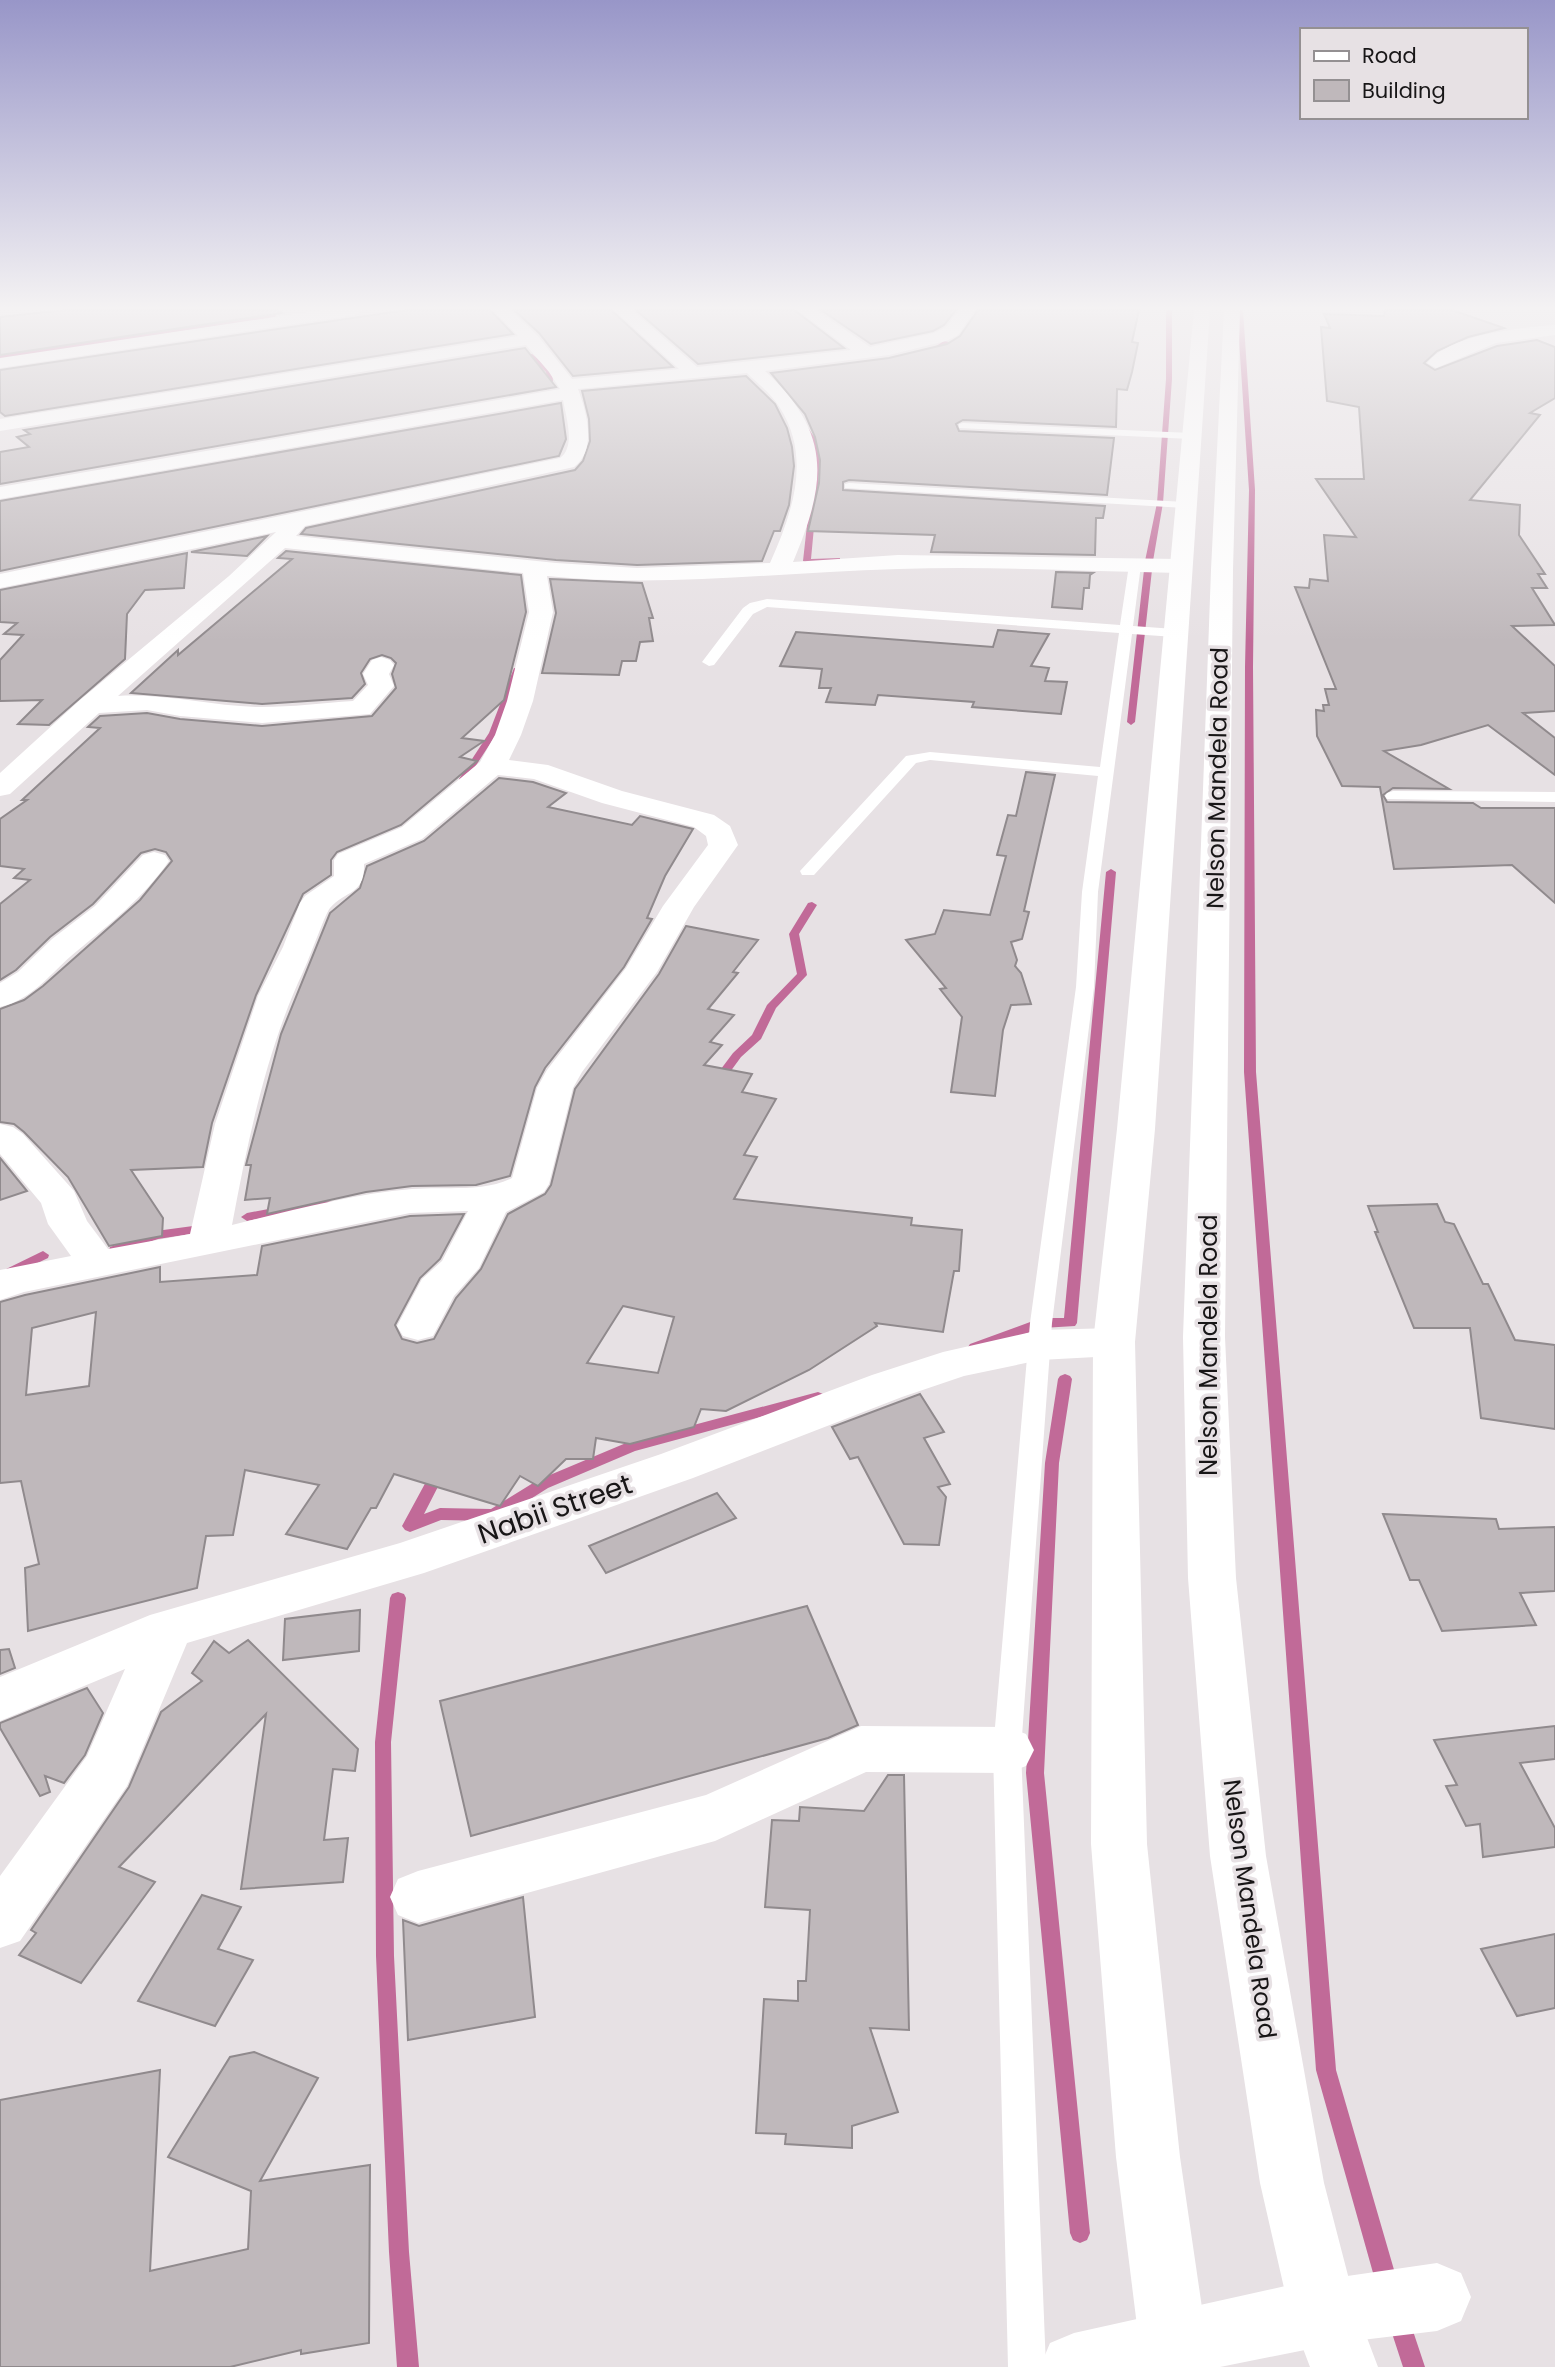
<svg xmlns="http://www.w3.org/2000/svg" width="1555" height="2367" font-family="Poppins,sans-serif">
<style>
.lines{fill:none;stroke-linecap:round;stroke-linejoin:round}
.stream{fill:#c16a98;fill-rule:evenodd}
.building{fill:#bfb8bb;stroke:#908a8d;stroke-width:2;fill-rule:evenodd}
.service{fill:#fff;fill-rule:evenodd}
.minor{fill:#fff;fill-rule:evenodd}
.tertiary{fill:#fff;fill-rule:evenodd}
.primary{fill:#fff;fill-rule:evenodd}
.labels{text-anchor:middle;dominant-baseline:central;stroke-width:7;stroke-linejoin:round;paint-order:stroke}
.street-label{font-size:24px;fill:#181617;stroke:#e7e1e4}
.near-street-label{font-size:28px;fill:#181617;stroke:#e7e1e4}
</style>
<rect width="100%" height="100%" fill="#e7e1e4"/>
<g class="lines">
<!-- stream -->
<g class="stream">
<polygon points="1166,310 1172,310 1172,379 1163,503 1153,561 1135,722 1131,725 1127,722 1145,561 1157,503 1166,379"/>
<polygon points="1237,310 1243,310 1255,490 1253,667 1256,1072 1336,2070 1399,2287 1396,2295 1388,2298 1380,2295 1377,2287 1316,2070 1244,1072 1245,667 1249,490"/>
<polygon points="277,314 275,317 0,359 0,355"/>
<polygon points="944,341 949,342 937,350 932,357 928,357 933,348"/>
<polygon points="528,354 532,354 552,371 553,381 546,390 541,389 547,381 546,372 528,356"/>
<polygon points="804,422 819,444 821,453 811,559 840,558 840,562 837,562 807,563 803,561 815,453 813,444 801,424"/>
<polygon points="514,668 521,670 497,733 466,781 460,781 459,779 489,733"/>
<polygon points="1111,869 1116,872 1077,1323 1075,1326 1042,1328 980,1350 970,1350 968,1347 970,1344 1041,1318 1064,1318 1106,872"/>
<polygon points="812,902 817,905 799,934 807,975 776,1008 761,1039 741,1057 722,1083 714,1083 712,1081 733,1053 752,1035 767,1005 797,974 789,934 808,903"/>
<polygon points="316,1200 333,1202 339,1206 333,1210 316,1208 247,1221 241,1217 247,1213"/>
<polygon points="193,1226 197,1227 199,1230 197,1233 158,1239 115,1254 109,1250 110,1247 156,1231"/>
<polygon points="43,1251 49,1255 48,1258 0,1281 0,1272"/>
<polygon points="1065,1374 1070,1376 1072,1379 1059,1463 1044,1773 1090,2233 1087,2240 1080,2243 1073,2240 1070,2233 1026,1773 1045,1463 1058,1379 1060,1376"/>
<polygon points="818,1392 823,1394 825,1397 823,1400 635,1451 548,1488 499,1519 494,1521 441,1520 410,1532 405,1530 402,1526 434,1467 439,1466 444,1467 446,1471 424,1514 440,1508 491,1509 538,1480 626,1443"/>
<polygon points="398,1592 404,1594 406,1598 391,1742 394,1956 409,2252 419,2367 397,2367 389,2252 376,1956 375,1742 390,1598 392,1594"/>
<polygon points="1399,2310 1407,2313 1425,2367 1403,2367 1388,2321 1391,2313"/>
</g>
</g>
<!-- building -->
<g class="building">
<polygon points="65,310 277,310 282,313 0,355 0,317"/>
<polygon points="407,310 490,310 513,334 5,416 0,412 0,370"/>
<polygon points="514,310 611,310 673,367 573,376 539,333"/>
<polygon points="636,310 794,310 844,348 698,364"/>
<polygon points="821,310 956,310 944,325 933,331 871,344"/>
<polygon points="978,310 1139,310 1132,342 1138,343 1132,372 1127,390 1117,389 1116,427 963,420 956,424 959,431 1114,438 1107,495 849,480 843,482 843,490 1105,506 1103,518 1096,518 1095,555 931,552 935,535 808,531 819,483 820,460 815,437 805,414 771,373 889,358 947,344 960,336"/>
<polygon points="1385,310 1452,310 1504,328 1468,337 1437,351 1424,363 1435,370 1497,346 1537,340 1555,347 1555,398 1530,413 1540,415 1470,500 1520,505 1519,535 1545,574 1538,574 1547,588 1532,588 1555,625 1512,626 1555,666 1555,711 1523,713 1555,738 1555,775 1488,725 1421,745 1384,751 1449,789 1393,788 1383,795 1387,802 1473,803 1481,808 1555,808 1555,903 1512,865 1394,869 1380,787 1342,786 1317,736 1316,710 1324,711 1323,705 1329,705 1325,689 1336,689 1295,587 1309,588 1310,579 1328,581 1324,535 1356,537 1316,479 1364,479 1359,407 1327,401 1321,327 1330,328 1324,314 1384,316"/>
<polygon points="525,348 556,387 0,484 0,452 29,447 17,437 30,434 24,430"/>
<polygon points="746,376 775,404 787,428 792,447 794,466 789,505 780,531 774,531 762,561 637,565 556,560 301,534 306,528 575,470 583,461 590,441 589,419 582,391"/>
<polygon points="561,403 566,439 559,456 0,571 0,501"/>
<polygon points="267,536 247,556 191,552"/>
<polygon points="286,551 521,575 526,612 504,700 462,738 484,741 460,757 477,761 401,825 337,852 331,860 331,875 303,894 256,995 212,1123 203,1167 131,1170 163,1218 162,1236 109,1246 68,1177 24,1132 14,1124 0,1122 0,1009 24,1000 43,986 140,900 172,861 166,852 155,849 141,853 93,904 50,937 16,970 0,980 0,904 30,880 14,878 24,869 0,866 0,819 27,800 22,800 100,728 88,727 100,716 147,713 180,719 262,726 372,716 396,688 392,674 396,663 391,658 382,655 370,659 361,673 365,684 352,698 262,704 131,693 178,650 178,655 292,559 278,558"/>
<polygon points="187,553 184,588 145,590 127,614 125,659 49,725 18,724 42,700 0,701 0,660 23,635 4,634 17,623 0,622 0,590"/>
<polygon points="1056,572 1093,573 1090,575 1089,588 1084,588 1082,609 1052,607"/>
<polygon points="550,579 642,583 653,618 649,618 653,641 640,642 636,661 622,661 619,675 542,673 556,613"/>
<polygon points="998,630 1049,634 1031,666 1049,668 1045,681 1067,682 1061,714 972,707 974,702 878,695 875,705 826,702 831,688 819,688 822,669 780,666 796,632 993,647"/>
<polygon points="1026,772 1055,775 1024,911 1029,912 1022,939 1011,942 1017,960 1015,966 1021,973 1031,1004 1011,1005 1003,1030 995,1096 951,1092 962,1017 940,989 946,988 906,940 935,934 944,910 990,915 1006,856 997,855 1008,815 1016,816"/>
<polygon points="499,778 533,782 566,793 548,807 632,825 640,816 693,829 665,876 647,918 652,919 624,967 545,1068 535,1087 510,1176 476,1185 412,1186 366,1192 267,1214 270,1198 245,1200 251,1165 246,1165 247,1161 281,1034 330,913 360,888 367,866 424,841"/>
<path d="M686,926L758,940L733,972L738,973L708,1009L734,1015L710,1042L722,1045L704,1065L752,1074L742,1092L776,1099L744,1155L757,1157L734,1199L912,1218L911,1225L962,1230L959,1271H954L943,1332L875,1323L877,1326L809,1370L726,1411L701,1409L694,1427L630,1444L596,1438L593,1459H566L538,1486L520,1476L500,1506L394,1474L376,1508H371L347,1549L286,1534L319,1485L245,1470L233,1535L206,1536L197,1588L28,1631L25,1568L39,1564L21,1481L0,1483V1302L25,1295L160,1267V1282L257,1275L262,1246L410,1216L464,1214L440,1259L420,1278L395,1325L402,1339L417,1343L434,1339L456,1298L481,1269L508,1214L545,1194L551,1185L575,1089L659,974ZM623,1306L674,1317L658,1373L587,1363ZM96,1312L89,1386L26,1395L32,1328Z"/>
<polygon points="0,1158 27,1191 0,1200"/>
<polygon points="1437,1204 1445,1222 1454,1224 1483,1284 1488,1284 1515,1340 1555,1345 1555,1429 1481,1418 1470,1328 1414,1328 1375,1232 1378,1232 1368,1206"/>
<polygon points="920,1394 944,1432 924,1438 950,1484 938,1487 946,1497 939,1545 904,1544 858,1457 850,1459 832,1427"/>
<polygon points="717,1493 736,1518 606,1573 589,1546"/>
<polygon points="1383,1514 1496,1519 1499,1529 1555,1527 1555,1591 1520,1593 1536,1625 1442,1631 1419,1580 1410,1580"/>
<polygon points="807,1606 858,1725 828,1738 471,1836 440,1701"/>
<polygon points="360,1610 359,1651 283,1660 285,1619"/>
<polygon points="248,1640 358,1749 355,1771 333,1769 324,1840 348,1838 343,1882 241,1889 266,1714 119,1867 155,1882 81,1983 19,1955 36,1933 31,1930 129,1787 161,1712 202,1681 192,1673 214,1641 229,1653"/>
<polygon points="9,1649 15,1668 0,1674 0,1650"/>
<polygon points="87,1688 103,1713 85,1755 64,1783 45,1776 50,1792 40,1796 0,1728 0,1723"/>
<polygon points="1555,1726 1555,1759 1520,1763 1555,1828 1555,1847 1483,1857 1480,1824 1466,1826 1446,1786 1457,1785 1434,1740"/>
<polygon points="888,1775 904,1775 909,2030 870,2028 898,2112 852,2126 852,2148 785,2144 786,2134 756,2133 764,1999 798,2001 798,1981 806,1981 810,1910 765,1907 772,1820 799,1821 800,1807 864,1811"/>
<polygon points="202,1895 241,1907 218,1949 253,1960 215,2026 138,2001"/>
<polygon points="523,1897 535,2017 408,2040 403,1920 419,1926"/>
<polygon points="1555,1934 1555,2008 1517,2016 1481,1949"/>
<polygon points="254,2052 318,2078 260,2181 370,2165 369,2343 301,2354 301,2350 230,2367 0,2367 0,2100 160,2070 150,2271 248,2249 251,2191 168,2157 230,2057"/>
</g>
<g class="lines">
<!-- service -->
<g class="service">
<polygon points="963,423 1191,433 1196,436 1191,439 959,428 959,424"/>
<polygon points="849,483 1185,502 1191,505 1185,508 845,488 845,484"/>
<polygon points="1135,561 1141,565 1133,626 1175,629 1182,633 1175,637 1132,634 1098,892 1094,987 1052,1323 1021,1750 1046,2367 1008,2367 993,1750 1030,1323 1076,987 1082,892 1098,776 930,760 916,763 814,875 802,875 800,871 906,756 930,752 1100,767 1119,633 767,607 753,614 714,665 709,666 702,662 743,608 750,603 767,599 1120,625 1129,565"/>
<polygon points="1393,791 1555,792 1555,802 1387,799 1385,796 1387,793"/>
</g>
<!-- minor -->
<g class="minor">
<path d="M493,310H510L537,335L572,379L679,369L614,310H632L697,367L851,350L797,310H816L870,347L934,333L946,327L959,310H975L958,335L946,341L889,355L765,371C832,433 827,482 793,562L898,555L1180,559L1188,561L1191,566L1188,571L1180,573C1086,571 991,566 898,569C780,572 664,588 547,576L553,612L533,701L521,735L509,760L548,765L622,791L714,815L730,826L738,845L694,907L657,972L582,1072L573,1088L549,1184L544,1192L506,1212L479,1268L454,1296L433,1336L418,1340L403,1336L397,1326L422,1279L442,1261L468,1211L410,1213L24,1292L0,1300V1270L71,1256L48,1224L41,1203L0,1154V1124L13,1127L23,1134L74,1191L87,1221L108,1249L190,1234L215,1124L258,996L283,947L300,903L305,896L334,876V860L338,854L402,827L480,762L495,735L507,701L529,612L523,573L285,548L118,696C166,693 214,707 262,707C292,707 323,703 353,701L368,685L363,674L372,660L381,657L390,660L394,665L389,674L394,686L370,714L262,723L180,716L147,710L99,713L10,794L0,796V773L80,700L229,576L276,532L0,588V574L560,458C576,447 566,417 563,400L0,499V487L560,389L549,372L526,345L0,431V419L518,336ZM747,373C758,384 772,394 780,408C812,458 792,514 770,563L637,568L556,563L296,536L305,526L574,467C597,450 587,413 578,389ZM498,775L534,779L602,803L694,827L706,836L708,845L663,906L626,968L547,1070L537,1088L512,1178C483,1193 444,1186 412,1189C351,1194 290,1211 232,1225C248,1140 266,1051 303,972C309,960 325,914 330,908C346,890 365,895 364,864L422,839Z"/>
<path d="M1555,325V335L1496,343L1436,368L1427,363C1451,334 1520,328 1555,325Z"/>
<path d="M154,852L165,855L169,861C144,897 110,924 77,951C51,972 34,999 0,1007V983L18,972L52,939L95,906L143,855Z"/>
<polygon points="1114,1328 1129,1332 1135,1342 1129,1352 1114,1356 1040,1360 964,1376 902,1397 693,1478 424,1573 187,1643 127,1786 20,1941 0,1948 0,1876 87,1756 125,1669 0,1721 0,1677 150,1615 400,1543 661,1454 872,1375 943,1352 1040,1330"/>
<polygon points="861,1726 1007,1727 1026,1734 1034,1750 1026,1766 1007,1773 866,1772 715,1841 418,1923 398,1915 390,1897 398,1879 418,1871 706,1795"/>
<polygon points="1437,2263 1461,2273 1471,2297 1461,2321 1437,2331 1345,2342 1220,2367 1040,2367 1050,2343 1074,2333 1299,2283"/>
</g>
<!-- tertiary -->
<polygon class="tertiary" points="322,310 363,310 355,315 0,368 0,358"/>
<!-- primary -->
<g class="primary">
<polygon points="1194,310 1210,310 1155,1129 1135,1342 1147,1844 1180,2157 1207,2342 1214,2367 1146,2367 1139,2342 1116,2157 1091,1844 1093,1342 1117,1129"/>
<polygon points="1224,310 1240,310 1233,570 1225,1337 1236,1578 1266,1856 1324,2183 1358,2314 1378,2367 1310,2367 1290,2314 1260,2183 1210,1856 1188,1578 1183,1337 1211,570"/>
</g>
</g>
<!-- sky -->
<linearGradient id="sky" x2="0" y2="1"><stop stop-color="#9896c8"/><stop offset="0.48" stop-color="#f4f2f3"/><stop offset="1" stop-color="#f4f2f3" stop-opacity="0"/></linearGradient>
<rect width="1555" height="641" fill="url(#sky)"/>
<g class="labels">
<!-- street labels -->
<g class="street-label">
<text transform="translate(1217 778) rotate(-89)">Nelson Mandela Road</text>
<text transform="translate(1208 1345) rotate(-90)">Nelson Mandela Road</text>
<text transform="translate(1250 1909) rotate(82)">Nelson Mandela Road</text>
</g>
<!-- near-street labels -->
<g class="near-street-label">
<text transform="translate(555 1509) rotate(-19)">Nabii Street</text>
</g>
</g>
<!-- legend -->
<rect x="1300" y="28" width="228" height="91" fill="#e7e1e4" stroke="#949092" stroke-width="2"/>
<rect x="1314" y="51" width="35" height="10" fill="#ffffff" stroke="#949092" stroke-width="2"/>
<text x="1362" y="63" font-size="21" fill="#181617">Road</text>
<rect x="1314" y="80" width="35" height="21" fill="#bfb8bb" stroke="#949092" stroke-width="2"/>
<text x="1362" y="98" font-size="21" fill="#181617">Building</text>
</svg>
